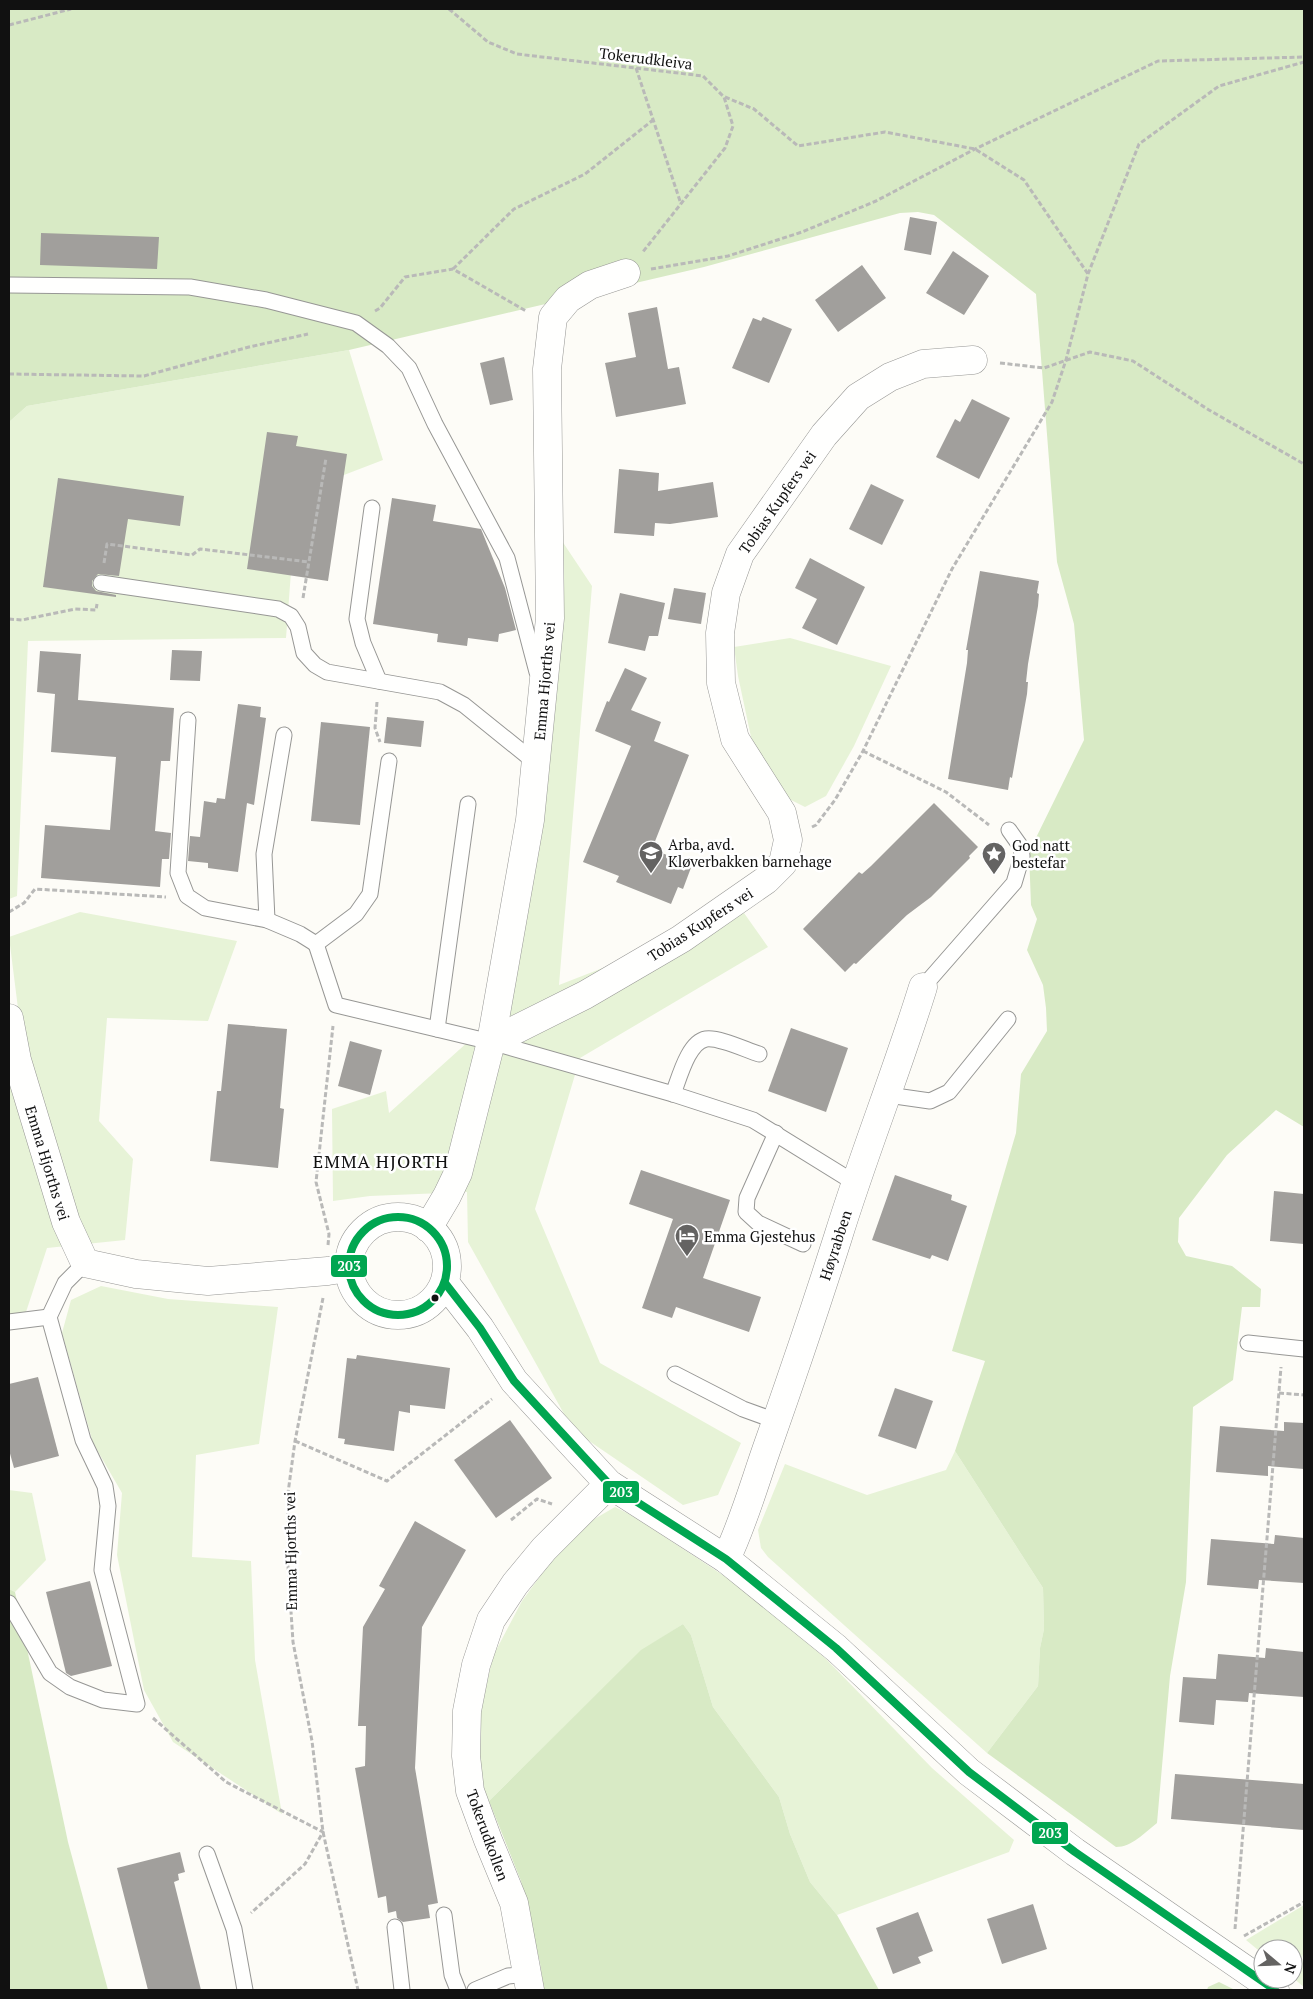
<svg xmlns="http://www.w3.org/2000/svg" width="1313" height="1999" font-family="'PT Serif',serif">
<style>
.green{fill:#e7f3d7}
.forest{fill:#d8eac5}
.building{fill:#a19f9c}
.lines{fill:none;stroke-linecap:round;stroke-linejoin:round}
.service-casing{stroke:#979795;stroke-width:17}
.minor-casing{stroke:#979795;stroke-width:29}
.path{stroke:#b9b9b8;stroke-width:3;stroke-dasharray:5 2.5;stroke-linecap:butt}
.service{stroke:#fffffe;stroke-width:15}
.minor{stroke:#fffffe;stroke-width:28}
.bus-1-casing{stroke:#fff;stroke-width:11}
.bus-1{stroke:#00a651;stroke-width:8}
.bus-dot{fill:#111;stroke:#fff;stroke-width:2}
.labels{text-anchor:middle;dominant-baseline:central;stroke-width:5;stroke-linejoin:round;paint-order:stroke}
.street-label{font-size:15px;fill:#111;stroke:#fff}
.poi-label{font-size:15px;fill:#111;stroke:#fff;text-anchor:start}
.quarter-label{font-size:18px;letter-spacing:1px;fill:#111;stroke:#fff}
.line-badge{stroke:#fff;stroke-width:2}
.badge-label{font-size:14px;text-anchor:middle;font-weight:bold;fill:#fff}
</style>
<rect width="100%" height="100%" fill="#fdfcf7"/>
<!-- green -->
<g class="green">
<polygon points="349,350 383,460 297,493 286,638 28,641 17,896 9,899 9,422 27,406"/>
<polygon points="556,532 592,586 559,985 744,913 768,947 580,1058 535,1209 600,1363 741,1443 718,1495 683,1505 573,1430 468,1242 467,1192 370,1196 333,1201 332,1109 386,1091 389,1113 510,1004"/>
<polygon points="790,638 891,666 854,746 826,796 805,807 781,795 751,737 738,676 734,647"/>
<polygon points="80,912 237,941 208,1021 107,1018 99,1121 133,1159 125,1240 47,1248 26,1312 9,1316 9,1067 24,1056 9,937"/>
<polygon points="101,1286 168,1299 278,1307 259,1444 196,1455 192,1557 251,1561 255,1660 282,1814 173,1742 144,1690 117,1555 122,1493 93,1443 62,1333 71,1300"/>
<polygon points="955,1451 1043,1588 1044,1629 1040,1648 1038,1686 987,1753 768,1557 761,1548 758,1530 785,1464 867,1495 946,1470"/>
<polygon points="9,1490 32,1493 46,1560 15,1592 9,1589"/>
<polygon points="615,1507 633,1516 744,1589 826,1659 932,1768 1014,1840 1009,1852 837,1915 810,1882 790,1834 779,1797 713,1707 691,1635 683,1624 641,1651 489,1801 477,1779 475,1766 481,1710 493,1656 522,1601 552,1560 584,1525"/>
<polygon points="1304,1905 1304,1950 1302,1958 1304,1968 1304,1987 1293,1978 1293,1949 1263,1949 1263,1954 1246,1940"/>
</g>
<!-- forest -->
<g class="forest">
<path d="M9,9H1304V1127L1276,1110L1227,1155L1179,1218L1178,1242L1186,1256L1232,1266L1261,1289L1260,1307H1242L1233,1380L1193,1407L1186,1582L1170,1676L1157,1823C1144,1833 1132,1847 1116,1847L987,1753L1038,1686L1040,1648L1044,1629L1043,1588L955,1451L985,1361L952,1351L1016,1133L1021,1074L1047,1031L1046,1008L1043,985L1027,950L1037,919L1031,905L1029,852L1084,740L1074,624L1057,562L1036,294L934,215L918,212L900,213L704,267L349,350L27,406L9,422Z"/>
<polygon points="9,1589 15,1592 68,1842 108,1990 9,1990"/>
<polygon points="683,1624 691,1635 713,1707 779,1797 790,1834 810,1882 837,1915 879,1990 544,1990 540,1963 521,1881 489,1801 641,1650"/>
<polygon points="1219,1982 1235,1990 1207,1990 1208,1987"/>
</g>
<!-- building -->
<g class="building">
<polygon points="910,217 937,222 931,255 904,250"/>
<polygon points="41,233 159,237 157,269 40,265"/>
<polygon points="953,251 989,276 964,315 926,293"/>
<polygon points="862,265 886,298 838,332 815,300"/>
<polygon points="657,307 668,369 679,367 686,404 616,417 605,363 636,357 628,313"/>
<polygon points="763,317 792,329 769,383 732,368 753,318 761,321"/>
<polygon points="504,357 513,400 490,405 480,363"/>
<polygon points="972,399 1010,418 979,479 936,457 955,419 960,422"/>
<polygon points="267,432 298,436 296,446 347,454 328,581 247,569"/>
<polygon points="619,469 659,473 658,491 713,482 718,517 670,524 655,523 654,536 614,533"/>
<polygon points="58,478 184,496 180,526 128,519 119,576 98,574 92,581 92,586 96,591 116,595 116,597 43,587"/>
<polygon points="871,484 904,500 882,545 849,529"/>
<polygon points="392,498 436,505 433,521 481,529 505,588 516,630 499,634 498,642 468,638 467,646 437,642 438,634 373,624"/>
<polygon points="810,558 865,587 837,645 802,628 817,599 795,588"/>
<polygon points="980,571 1039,581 1037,593 1039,594 1038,606 1028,664 1026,682 1028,682 1027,694 1012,778 1010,777 1008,790 948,779 967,663 968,650 966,650"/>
<polygon points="674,588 706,593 701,624 668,619"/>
<polygon points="620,593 665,603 658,636 649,636 645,651 608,643"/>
<polygon points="172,650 202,651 200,681 170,680"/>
<polygon points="40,651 81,654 78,700 174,708 170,761 161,761 155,831 171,833 169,859 162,859 160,887 41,878 45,825 110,830 116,757 51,752 55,694 37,692"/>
<polygon points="625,668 647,678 631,710 661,722 654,741 689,755 652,849 692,865 683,889 678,887 671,904 616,882 619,876 583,862 631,746 595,731 607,701 609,702"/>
<polygon points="238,704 261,707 260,717 266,718 254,805 247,803 238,872 208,868 208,863 188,861 190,836 200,837 204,801 216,803 217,798 225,799"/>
<polygon points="387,717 424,721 421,747 384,743"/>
<polygon points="321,722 370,727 360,825 311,821"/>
<polygon points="934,803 978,847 969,856 970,858 931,897 907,915 856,964 854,963 845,972 803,929 859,872 862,874 871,866"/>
<polygon points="228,1024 287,1029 280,1108 284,1109 278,1168 210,1161 217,1091 221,1091"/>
<polygon points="791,1028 848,1048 826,1112 768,1091"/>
<polygon points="350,1041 382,1050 370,1095 338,1086"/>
<polygon points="641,1170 730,1200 703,1278 761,1297 749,1332 676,1307 672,1318 642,1308 673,1219 629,1204"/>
<polygon points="895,1175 952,1195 951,1200 967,1206 948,1261 932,1255 930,1259 872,1240"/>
<polygon points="1274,1191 1304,1194 1304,1244 1270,1241"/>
<polygon points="357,1355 450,1368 445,1409 410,1405 410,1413 399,1411 394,1451 344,1444 345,1439 338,1438 347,1358 356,1359"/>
<polygon points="38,1377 59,1456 14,1468 9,1450 9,1384"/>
<polygon points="895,1388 933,1401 916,1449 878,1436"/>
<polygon points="510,1420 552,1478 496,1518 454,1460"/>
<polygon points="1284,1422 1304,1423 1304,1469 1268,1466 1268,1476 1216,1472 1220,1426 1284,1431"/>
<polygon points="415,1521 466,1550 422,1627 415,1768 438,1903 428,1905 430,1918 403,1922 397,1918 396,1911 388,1913 386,1896 378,1898 355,1768 365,1766 366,1726 358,1726 363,1627 385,1589 379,1586"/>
<polygon points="1275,1535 1304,1538 1304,1583 1259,1580 1258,1589 1207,1585 1211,1539 1274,1544"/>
<polygon points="90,1581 112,1666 71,1676 66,1673 46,1592"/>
<polygon points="1266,1648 1304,1652 1304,1697 1249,1693 1248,1702 1216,1700 1214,1725 1179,1722 1183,1677 1216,1679 1218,1654 1265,1658"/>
<polygon points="1175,1774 1304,1784 1304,1830 1171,1819"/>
<polygon points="180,1852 185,1872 178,1874 179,1880 174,1882 201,1990 148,1990 117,1868"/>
<polygon points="1033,1904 1047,1949 1002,1964 987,1919"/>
<polygon points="918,1912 933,1951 918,1957 921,1963 893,1974 876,1928"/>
</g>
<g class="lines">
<defs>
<g id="service">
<polyline points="9,285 190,287 266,300 356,323 388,346 409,368 435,424 507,558 537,672"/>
<polyline points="372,508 357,619 363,643 379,681"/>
<polyline points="101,583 278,609 291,616 298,627 304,653 315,665 327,672 440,692 464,705 536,763"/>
<polyline points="188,720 178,873 187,896 205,908 267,920 300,934 316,944"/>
<polyline points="267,920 264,854 284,735"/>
<polyline points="316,944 336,1005 491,1042 673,1094 753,1120 855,1183"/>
<polyline points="316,944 356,914 370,894 389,761"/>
<polyline points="923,987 1014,883 1022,856 1021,847 1009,830"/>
<polyline points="437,1029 468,804"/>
<path d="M673,1094C679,1079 688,1042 706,1039C719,1037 746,1050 759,1054"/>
<polyline points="888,1095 930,1101 949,1092 1008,1019"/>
<polyline points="776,1133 747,1198 746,1212 758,1223 803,1244"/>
<polyline points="9,1322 49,1317"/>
<polyline points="1248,1343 1304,1349"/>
<polyline points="675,1374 743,1409 776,1421"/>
<polyline points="9,1603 50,1673 70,1687 103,1700 137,1704 102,1570 108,1506 105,1486 83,1440 49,1317 65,1283 85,1263"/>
<polyline points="207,1854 234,1929 245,1990"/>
<polyline points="444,1915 452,1975 458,1990"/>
<polyline points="395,1927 402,1990"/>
<polyline points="475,1990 508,1976 528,1974"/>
</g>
<g id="minor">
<polyline points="9,1018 17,1060 66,1222 85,1263 136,1274 208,1281 328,1271 348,1268"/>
<polyline points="491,1042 585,995 681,939 766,880 783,863 788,840 782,813 735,739 721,683 720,633 726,593 740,554 824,435 858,397 890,377 923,364 973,360"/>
<circle cx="398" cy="1266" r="49"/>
<polyline points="428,1228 447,1196 458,1173 491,1042 530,820 550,618 547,369 553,317 568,299 590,285 626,273"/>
<polyline points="445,1283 480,1328 514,1381 609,1484 726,1559 836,1648 969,1772 1075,1852 1275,1990"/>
<path d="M726,1559C744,1522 755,1481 769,1442C793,1374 816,1306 838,1237C864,1153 897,1071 923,987"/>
<polyline points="530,1990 514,1903 488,1840 470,1791 466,1756 467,1711 476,1665 491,1620 515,1584 544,1549 609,1484"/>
</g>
</defs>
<!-- service casing -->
<use href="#service" class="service-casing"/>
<!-- minor casing -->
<use href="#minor" class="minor-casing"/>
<!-- path -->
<g class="path">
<polyline points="449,9 488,42 517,54 703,76 724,97 733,126 725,148 642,253"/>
<polyline points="9,25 71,9"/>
<polyline points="636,68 681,204"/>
<polyline points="725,97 754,109 798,146 885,132 975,149 1024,180 1088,274"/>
<polyline points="453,269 514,209 585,174 653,120"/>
<polyline points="651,269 728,256 802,232 876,201 975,149 1158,61 1304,57"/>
<polyline points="375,311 380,308 405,277 453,269 526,311"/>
<polyline points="1000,363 1044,368 1090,352 1133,361 1209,410 1304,464"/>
<polyline points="9,374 144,376 249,347 308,334"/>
<polyline points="104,563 107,544 192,555 200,549 309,562"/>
<polyline points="303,598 326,458"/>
<polyline points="9,619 22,620 75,609 96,610 97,604"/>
<polyline points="377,702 375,728 380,742"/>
<polyline points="863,751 946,792 989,825"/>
<polyline points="812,827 816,825 835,800 863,751 952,569 1052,402 1066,360 1088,274 1139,144 1219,86 1304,62"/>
<polyline points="9,912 24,903 35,889 166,897"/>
<polyline points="328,1245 329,1234 316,1182 333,1026"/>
<polyline points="323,1298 295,1441 288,1493 288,1566 293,1642 312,1741 323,1832 358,1990"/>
<polyline points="1279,1393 1304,1395"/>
<polyline points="295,1441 387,1481 492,1399"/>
<polyline points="511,1520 537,1499 552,1504"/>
<polyline points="153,1718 226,1782 323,1832 305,1864 251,1913"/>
<polyline points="1235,1929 1281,1367"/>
<polyline points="1244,1936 1304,1902"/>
</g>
<!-- service -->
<use href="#service" class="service"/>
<!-- minor -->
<use href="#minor" class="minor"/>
<defs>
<g id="bus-1">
<circle cx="398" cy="1266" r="49"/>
<polyline points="445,1283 480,1328 514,1381 609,1484 726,1559 836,1648 969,1772 1075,1852 1275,1990"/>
</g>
</defs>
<!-- bus-1 casing -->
<use href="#bus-1" class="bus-1-casing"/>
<!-- bus-1 -->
<use href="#bus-1" class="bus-1"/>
</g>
<!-- icons -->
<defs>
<symbol id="school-pin" viewBox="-11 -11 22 30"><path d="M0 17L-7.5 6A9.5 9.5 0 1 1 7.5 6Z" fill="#646362" stroke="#fff"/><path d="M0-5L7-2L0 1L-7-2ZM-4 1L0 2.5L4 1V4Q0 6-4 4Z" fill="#fff"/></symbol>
<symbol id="sight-pin" viewBox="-11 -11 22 30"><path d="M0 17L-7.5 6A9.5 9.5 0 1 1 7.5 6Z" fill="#646362" stroke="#fff"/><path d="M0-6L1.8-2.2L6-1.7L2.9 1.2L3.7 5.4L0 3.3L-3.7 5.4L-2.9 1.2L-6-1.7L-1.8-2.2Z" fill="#fff"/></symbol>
<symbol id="hotel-pin" viewBox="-11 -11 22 30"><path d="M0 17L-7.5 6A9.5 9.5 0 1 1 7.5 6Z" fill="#646362" stroke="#fff"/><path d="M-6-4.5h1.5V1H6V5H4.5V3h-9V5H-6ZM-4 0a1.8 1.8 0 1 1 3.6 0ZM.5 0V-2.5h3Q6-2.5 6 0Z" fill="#fff"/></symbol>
</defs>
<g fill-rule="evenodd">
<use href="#school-pin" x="637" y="839" width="28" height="38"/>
<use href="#sight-pin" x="980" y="840" width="28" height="38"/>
<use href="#hotel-pin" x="673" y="1222" width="28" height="38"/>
</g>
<!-- markers -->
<circle class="bus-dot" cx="435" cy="1298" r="4.5"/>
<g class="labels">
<!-- street labels -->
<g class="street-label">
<text transform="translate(646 58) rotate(7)">Tokerudkleiva</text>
<text transform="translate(777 502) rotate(-55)">Tobias Kupfers vei</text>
<text transform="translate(544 681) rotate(-85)">Emma Hjorths vei</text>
<text transform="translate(700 924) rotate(-33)">Tobias Kupfers vei</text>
<text transform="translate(48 1163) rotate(73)">Emma Hjorths vei</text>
<text transform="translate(835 1245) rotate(-72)">Høyrabben</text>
<text transform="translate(290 1551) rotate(-91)">Emma Hjorths vei</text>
<text transform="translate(488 1835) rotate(70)">Tokerudkollen</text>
</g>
<!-- poi labels -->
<g class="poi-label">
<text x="668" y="844">Arba, avd.<tspan x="668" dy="17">Kløverbakken barnehage</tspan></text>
<text x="1012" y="845">God natt<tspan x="1012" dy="17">bestefar</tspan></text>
<text x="704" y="1236">Emma Gjestehus</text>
</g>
<!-- quarter labels -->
<g class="quarter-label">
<text x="381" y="1161">EMMA HJORTH</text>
</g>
</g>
<g class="line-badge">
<rect x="330" y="1254" width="38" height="24" rx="5" fill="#00a651"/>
<rect x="602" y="1480" width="38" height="24" rx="5" fill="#00a651"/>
<rect x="1031" y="1821" width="38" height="24" rx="5" fill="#00a651"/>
</g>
<g class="badge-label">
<text x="349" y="1271">203</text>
<text x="621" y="1497">203</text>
<text x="1050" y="1838">203</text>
</g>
<!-- border -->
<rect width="1313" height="1999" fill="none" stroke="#111111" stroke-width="20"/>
<!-- north arrow -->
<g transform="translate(1278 1964) rotate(109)"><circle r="24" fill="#ffffff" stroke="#a0a0a0"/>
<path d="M0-4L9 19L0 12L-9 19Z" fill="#646362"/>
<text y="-8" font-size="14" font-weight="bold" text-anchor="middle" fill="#111111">N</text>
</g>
</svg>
